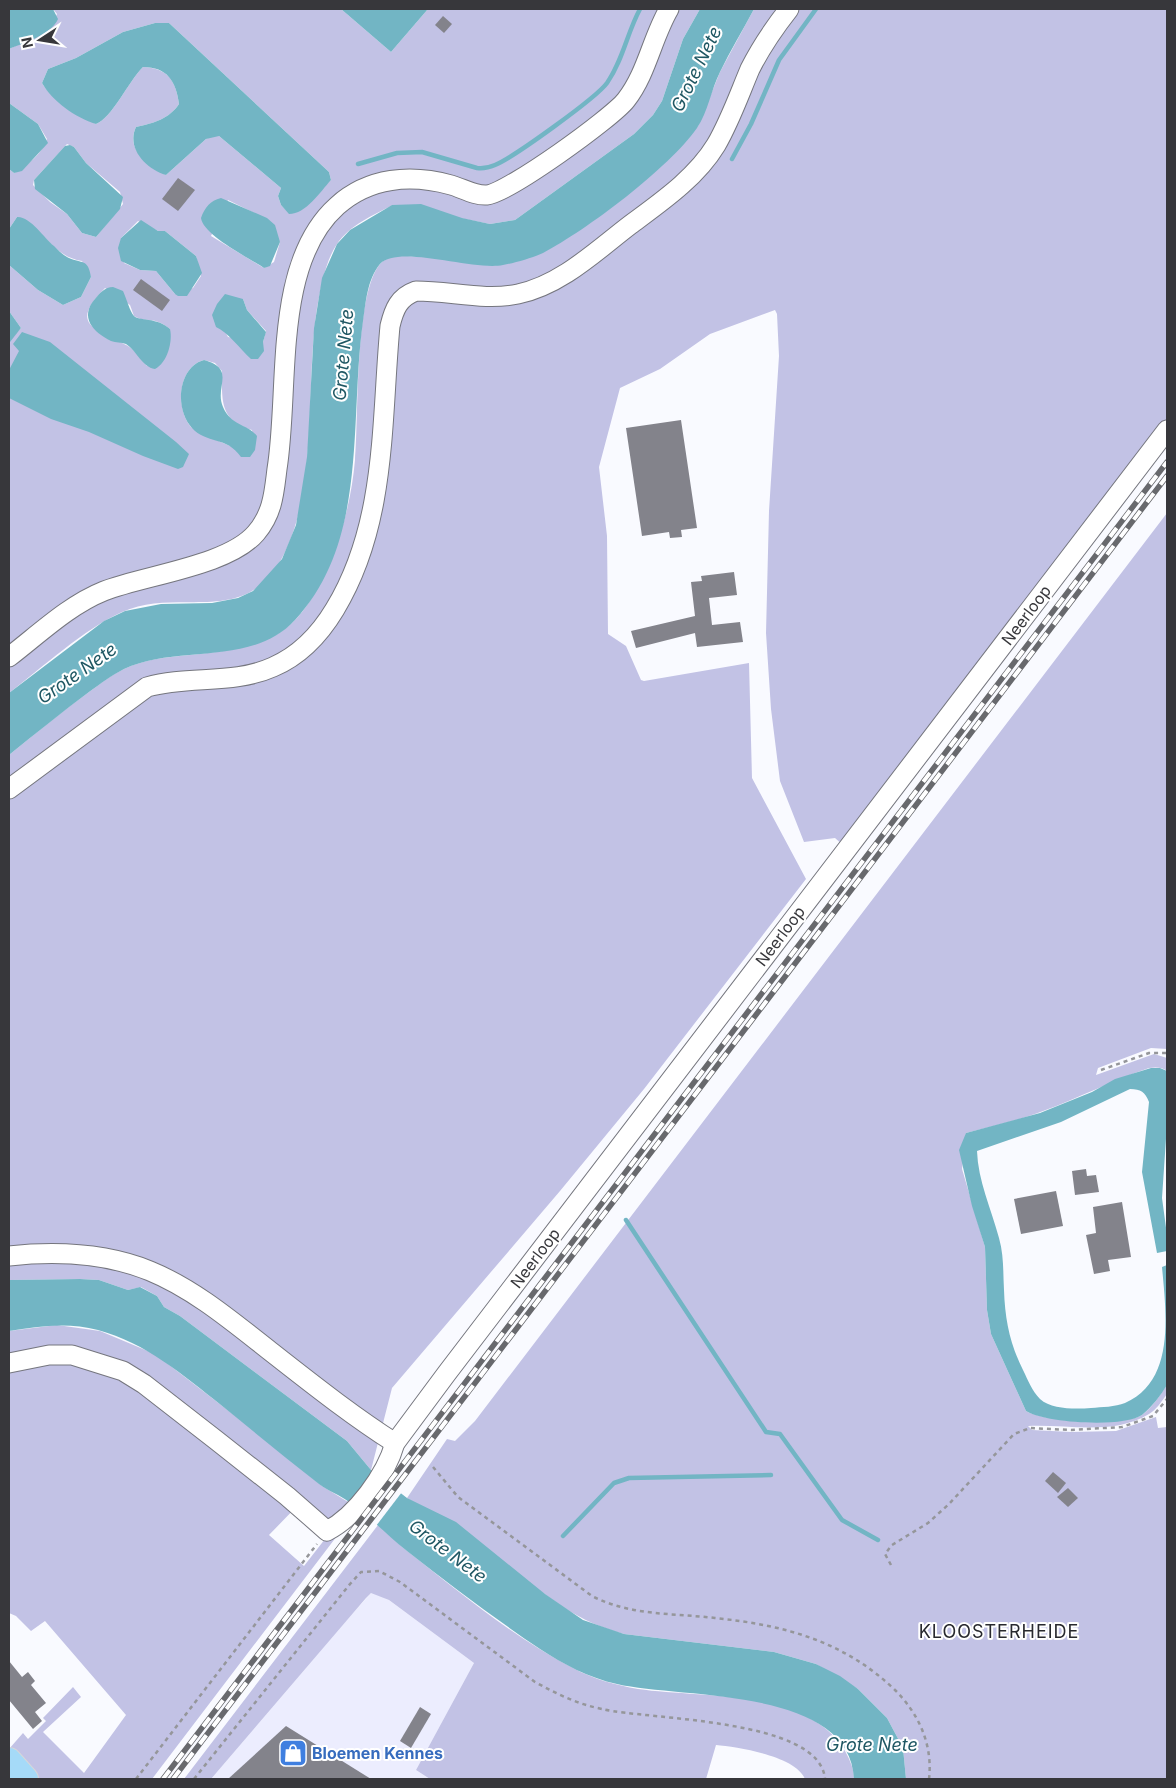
<svg xmlns="http://www.w3.org/2000/svg" width="1176" height="1788" font-family="Inter,sans-serif">
<style>
.built{fill:#ecedfe}
.green{fill:#c2c2e5;fill-rule:evenodd}
.water{fill:#72b5c4}
.pier{fill:#f9faff}
.lines{fill:none;stroke-linecap:round;stroke-linejoin:round}
.stream{stroke:#72b5c4;stroke-width:4.5}
.building{fill:#83838b}
.minor-casing{stroke:#75767e;stroke-width:21}
.major-casing{stroke:#d7d7d8;stroke-width:26}
.path{stroke:#95969a;stroke-width:2.5;stroke-dasharray:4 4;stroke-linecap:butt}
.minor{stroke:#fff;stroke-width:19}
.major{stroke:#a5daf8;stroke-width:24}
.rail-casing{stroke:#68696d;stroke-width:5.5}
.rail{stroke:#fff;stroke-width:4;stroke-dasharray:11;stroke-linecap:butt}
.labels{text-anchor:middle;dominant-baseline:central;stroke-width:4;stroke-linejoin:round;paint-order:stroke}
.street-label{font-size:16px;fill:#37373b;stroke:#fff}
.shop-label{font-size:16px;font-weight:bold;fill:#366cbe;stroke:#fff;text-anchor:start}
.water-label{font-size:18px;font-style:italic;fill:#1f5763;stroke:#fff}
.neighbourhood-label{font-size:18px;letter-spacing:1px;fill:#28292f;stroke:#fff}
</style>
<rect width="100%" height="100%" fill="#f9faff"/>
<!-- built -->
<polygon class="built" points="374,1592 389,1600 474,1663 416,1770 430,1779 211,1779 347,1620 371,1593"/>
<!-- green -->
<g class="green">
<path d="M53,9H341L391,52L428,9H700L683,39L662,101L653,115L634,134L515,220L490,224L393,205C373,215 350,225 337,244C325,262 321,287 317,308C305,385 319,489 282,558C244,629 179,586 122,612C84,629 43,667 9,693V341L21,328L9,311V265L38,290L63,305L81,297L91,277L82,261C62,258 51,244 37,230C32,225 24,221 17,217L9,229V169L14,173C27,166 42,154 47,139L38,124L9,103V49L49,30L57,14ZM155,23H169L329,172L331,180L286,210L281,205L278,196L281,188L219,136L214,135L206,139L166,175C149,164 125,151 136,127C154,123 169,119 179,104C176,81 168,68 143,67C128,82 112,118 96,124C78,113 53,102 42,83L48,69L76,58L123,32ZM67,144L74,147L86,163L120,192L123,204L96,237L82,233L67,214L50,202L33,185L34,180ZM228,200L258,215L280,242L274,262L264,268L211,236ZM138,221L158,231H165L196,256L201,276L193,288L175,294L156,271L140,270L124,263L121,238ZM105,288L130,305L134,316C147,324 153,315 170,329V344L147,366C140,358 134,348 124,344C92,327 70,324 105,288ZM243,299L247,310L266,331L263,342L228,337L225,331ZM204,360L215,363L222,371C222,399 219,421 252,430L255,450C249,449 242,450 236,448C231,447 194,430 191,427C175,408 178,367 204,360Z"/>
<path d="M754,9H1167V424L844,846L835,838L804,842L780,781L771,709L766,633L769,511L779,356L777,314L775,310L710,334L660,369L620,388L599,467L607,536L608,634L626,646L641,680L644,681L749,663L752,778L806,879L644,1089L560,1191L392,1388L371,1470L347,1441L180,1316L164,1307L157,1296L141,1287L128,1290L99,1280L81,1279L9,1280V755C35,734 61,712 89,692C100,684 111,675 124,669C145,659 167,657 190,655C270,647 299,637 331,559C344,528 352,494 355,460C359,418 354,292 381,263C391,253 407,256 420,257L608,210L668,159L698,126L720,72Z"/>
<path d="M1167,513V1049L1151,1048L1098,1068L1096,1075L1154,1054L1167,1058V1071C1163,1067 1155,1067 1149,1068C1113,1080 1079,1098 1043,1111C1018,1121 991,1126 966,1133L962,1169L985,1247L987,1310L991,1334L1026,1411C1043,1422 1125,1426 1142,1415C1152,1408 1160,1395 1167,1385V1394C1162,1401 1156,1410 1149,1414C1113,1436 1067,1424 1028,1426L1032,1430L1071,1432L1116,1431L1156,1417L1158,1428L1167,1427V1779H906L903,1748L887,1718L858,1689L816,1664L774,1652L624,1634C602,1628 583,1620 563,1607L407,1498L447,1439L455,1441L475,1421Z"/>
<polygon points="57,1325 100,1331 155,1354 260,1435 322,1486 353,1505 331,1523 301,1502 269,1535 304,1566 325,1539 356,1511 152,1779 36,1779 9,1749 23,1733 28,1739 46,1721 43,1718 73,1687 81,1697 43,1732 84,1773 126,1715 45,1621 31,1631 16,1616 9,1613 9,1331"/>
<path d="M378,1525C388,1532 396,1542 406,1550C459,1592 513,1637 573,1668C593,1679 616,1685 638,1689C700,1698 809,1689 845,1751C850,1760 854,1769 854,1779H805C796,1756 738,1747 716,1745L706,1779H430L416,1770L474,1663L389,1600L371,1593L366,1598L211,1779H184Z"/>
</g>
<!-- water -->
<g class="water">
<path d="M9,9H53L58,19C52,34 24,43 9,49Z"/>
<polygon points="341,9 428,9 391,52"/>
<path d="M700,9H754C743,30 730,51 720,72C711,90 708,112 697,128C669,168 587,230 543,253C532,258 515,263 503,265C473,271 398,244 380,264C367,280 366,302 363,321C349,421 369,540 295,620C252,667 178,644 124,669C112,675 100,684 89,692C62,712 35,734 9,755V693L104,621L125,611L161,604L212,603L238,598L253,591L282,559L296,525L307,457L314,328L322,278L337,244L350,230L392,205L421,204L462,218L490,224L515,220L634,134L653,115L662,101L683,39Z"/>
<path d="M155,23H169L329,172L331,180C320,192 306,214 289,214L281,205L278,196L281,188L219,136L206,139L166,175C146,169 126,148 136,127C154,123 169,119 179,104C176,81 167,67 143,67C128,82 112,118 96,124C76,118 52,101 42,83L48,69L76,58L123,32Z"/>
<polygon points="9,103 38,124 48,143 22,171 14,173 9,169"/>
<polygon points="70,145 74,147 86,163 123,197 120,209 96,237 82,233 67,214 35,189 34,180 65,146"/>
<path d="M221,198L267,218L275,225L280,242L270,266L264,268C249,258 203,235 201,218C205,207 210,201 221,198Z"/>
<path d="M17,217C30,216 44,238 54,246C58,250 64,256 69,258C82,264 88,258 91,277L81,297L63,305L38,290L9,265V229Z"/>
<polygon points="141,220 158,231 165,231 196,256 202,273 187,296 178,296 175,294 156,271 140,270 121,261 118,248 121,238"/>
<path d="M113,287L123,291C126,297 130,312 134,316C138,321 157,317 170,329C173,342 167,363 155,369C142,367 137,351 126,344C121,342 116,343 111,341C93,332 79,317 95,299C100,293 105,287 113,287Z"/>
<path d="M225,294L243,299L247,310L266,332L263,342L264,351L258,359H251C240,349 228,332 216,327L212,315L217,304Z"/>
<polygon points="9,311 21,328 10,342 9,341"/>
<polygon points="22,332 50,342 176,442 189,454 183,467 178,469 143,456 89,432 51,419 9,398 9,370 19,351 13,344"/>
<path d="M204,360C237,369 214,387 223,407C231,426 248,424 257,436L255,450L250,457H241C227,436 206,444 192,428C174,409 178,367 204,360Z"/>
<path d="M1151,1068H1160L1167,1071V1124L1162,1198L1167,1235V1251L1157,1253L1142,1172L1149,1102C1145,1092 1141,1089 1130,1089L1061,1122L977,1151C978,1181 991,1208 999,1238C1004,1255 1003,1273 1004,1290C1005,1320 1010,1344 1023,1370C1028,1380 1032,1391 1040,1399C1052,1410 1077,1409 1091,1408C1102,1407 1115,1407 1125,1403C1176,1381 1166,1312 1162,1267L1167,1265V1385C1161,1395 1151,1408 1142,1415C1123,1428 1045,1423 1026,1411L991,1334L987,1310L985,1247L972,1206L959,1150L966,1133L1040,1113L1092,1092L1115,1079Z"/>
<path d="M80,1279L99,1280L128,1290L140,1287L157,1296L164,1307L180,1316L347,1441L371,1470L407,1498L456,1522L545,1594L583,1620L624,1634L774,1652L816,1664L840,1676L858,1689L887,1718L903,1748L906,1779H854C850,1686 680,1699 617,1684C589,1678 563,1664 540,1649C494,1618 450,1585 407,1551C387,1535 370,1517 349,1502C340,1495 328,1491 319,1484C286,1458 254,1432 221,1405C183,1375 146,1343 98,1330C68,1322 39,1326 9,1331V1280Z"/>
</g>
<!-- pier -->
<polygon class="pier" points="377,1473 402,1492 376,1526 352,1507"/>
<g class="lines">
<!-- stream -->
<g class="stream">
<polyline points="732,159 751,124 779,60 816,9"/>
<path d="M358,164L397,153L422,152L477,168C484,169 488,168 495,165C514,157 596,98 607,83C623,60 627,33 640,9"/>
<polyline points="626,1220 766,1432 780,1434 842,1520 878,1540"/>
<polyline points="563,1536 614,1483 629,1478 771,1475"/>
</g>
</g>
<!-- building -->
<g class="building">
<polygon points="443,16 452,24 444,33 435,25"/>
<polygon points="178,178 195,190 178,211 162,199"/>
<polygon points="141,279 170,300 162,311 133,290"/>
<polygon points="681,420 697,528 681,530 682,537 670,538 669,532 642,536 626,428"/>
<polygon points="734,572 737,595 709,598 712,625 740,622 743,642 697,647 695,633 636,648 631,631 695,616 691,582 702,581 701,576"/>
<polygon points="1086,1169 1087,1176 1096,1175 1099,1192 1075,1195 1072,1171"/>
<polygon points="1056,1191 1063,1226 1021,1234 1014,1199"/>
<polygon points="1122,1202 1131,1257 1108,1260 1110,1271 1094,1274 1086,1235 1096,1233 1093,1207"/>
<polygon points="1053,1472 1066,1483 1058,1493 1045,1481"/>
<polygon points="1068,1488 1078,1498 1068,1507 1057,1497"/>
<polygon points="9,1661 22,1677 28,1672 35,1681 31,1685 46,1703 35,1712 42,1721 33,1729 9,1700"/>
<polygon points="420,1707 431,1714 411,1748 400,1741"/>
<polygon points="286,1726 371,1779 228,1779"/>
</g>
<g class="lines">
<defs>
<g id="minor">
<path d="M9,657C39,634 69,605 104,591C145,575 228,566 256,533C273,513 274,493 277,469C290,389 272,264 337,206C369,177 411,174 451,185C462,188 475,196 487,195C508,193 612,118 626,100C647,73 652,38 669,9"/>
<path d="M9,789L147,687C189,675 233,685 273,667C301,655 320,634 335,609C387,523 381,422 390,326C394,309 399,297 416,291C451,291 484,301 518,294C561,285 596,251 630,225C661,202 696,178 716,145C730,121 739,95 750,69C761,47 774,28 789,9"/>
<path d="M9,1256C56,1251 106,1253 150,1271C194,1289 233,1322 270,1351C311,1383 351,1415 395,1443"/>
<path d="M9,1363L49,1355H72L123,1371L144,1384L216,1440L287,1496L327,1531C356,1516 386,1475 395,1443L447,1373L1167,430"/>
</g>
<polyline id="major" points="9,1760 26,1779"/>
</defs>
<!-- minor casing -->
<use href="#minor" class="minor-casing"/>
<!-- major casing -->
<use href="#major" class="major-casing"/>
<!-- path -->
<g class="path">
<polyline points="1101,1070 1149,1053 1167,1053"/>
<path d="M433,1467L458,1497L592,1596C631,1616 673,1613 715,1618C784,1625 844,1641 895,1690C919,1714 933,1745 929,1779"/>
<polyline points="891,1565 885,1554 892,1545 928,1523 949,1504 1014,1434 1030,1428 1071,1430 1122,1427 1153,1416 1167,1399"/>
<polyline points="136,1779 317,1544"/>
<path d="M194,1779L350,1584L361,1572L379,1571L400,1582L535,1682C557,1694 577,1704 602,1709C648,1720 820,1718 825,1779"/>
</g>
<!-- minor -->
<use href="#minor" class="minor"/>
<!-- major -->
<use href="#major" class="major"/>
<defs>
<g id="rail">
<polyline points="163,1779 1167,462"/>
<polyline points="173,1779 1167,476"/>
</g>
</defs>
<!-- rail casing -->
<use href="#rail" class="rail-casing"/>
<!-- rail -->
<use href="#rail" class="rail"/>
</g>
<!-- icons -->
<defs>
<symbol id="shop-square" viewBox="-11 -11 22 22"><rect x="-9" y="-9" width="18" height="18" rx="4" fill="#3f7fe0" stroke="#fff"/><path d="M-5-2.5h2.3a2.7 3.5 0 0 1 5.4 0H5L5.5 6h-11ZM-1.5-2.5h3a1.5 2.3 0 0 0-3 0Z" fill="#fff"/></symbol>
</defs>
<g fill-rule="evenodd">
<use href="#shop-square" x="277" y="1737" width="32" height="32"/>
</g>
<g class="labels">
<!-- street labels -->
<g class="street-label">
<text transform="translate(1026 615) rotate(-53)">Neerloop</text>
<text transform="translate(780 936) rotate(-53)">Neerloop</text>
<text transform="translate(535 1258) rotate(-53)">Neerloop</text>
</g>
<!-- shop labels -->
<g class="shop-label">
<text x="312" y="1753">Bloemen Kennes</text>
</g>
<!-- water labels -->
<g class="water-label">
<text transform="translate(696 69) rotate(-64)">Grote Nete</text>
<text transform="translate(343 355) rotate(-85)">Grote Nete</text>
<text transform="translate(77 673) rotate(-35)">Grote Nete</text>
<text transform="translate(448 1551) rotate(37)">Grote Nete</text>
<text x="872" y="1744">Grote Nete</text>
</g>
<!-- neighbourhood labels -->
<g class="neighbourhood-label">
<text x="999" y="1631">KLOOSTERHEIDE</text>
</g>
</g>
<!-- border -->
<rect width="1176" height="1788" fill="none" stroke="#37373b" stroke-width="20"/>
<!-- north arrow -->
<g transform="translate(40 40) rotate(258)" stroke="#ffffff" stroke-width="4" paint-order="stroke">
<path d="M0-4L9 19L0 12L-9 19Z" fill="#37373b"/>
<text y="-8" font-size="14" font-weight="bold" text-anchor="middle" fill="#37373b">N</text>
</g>
</svg>
